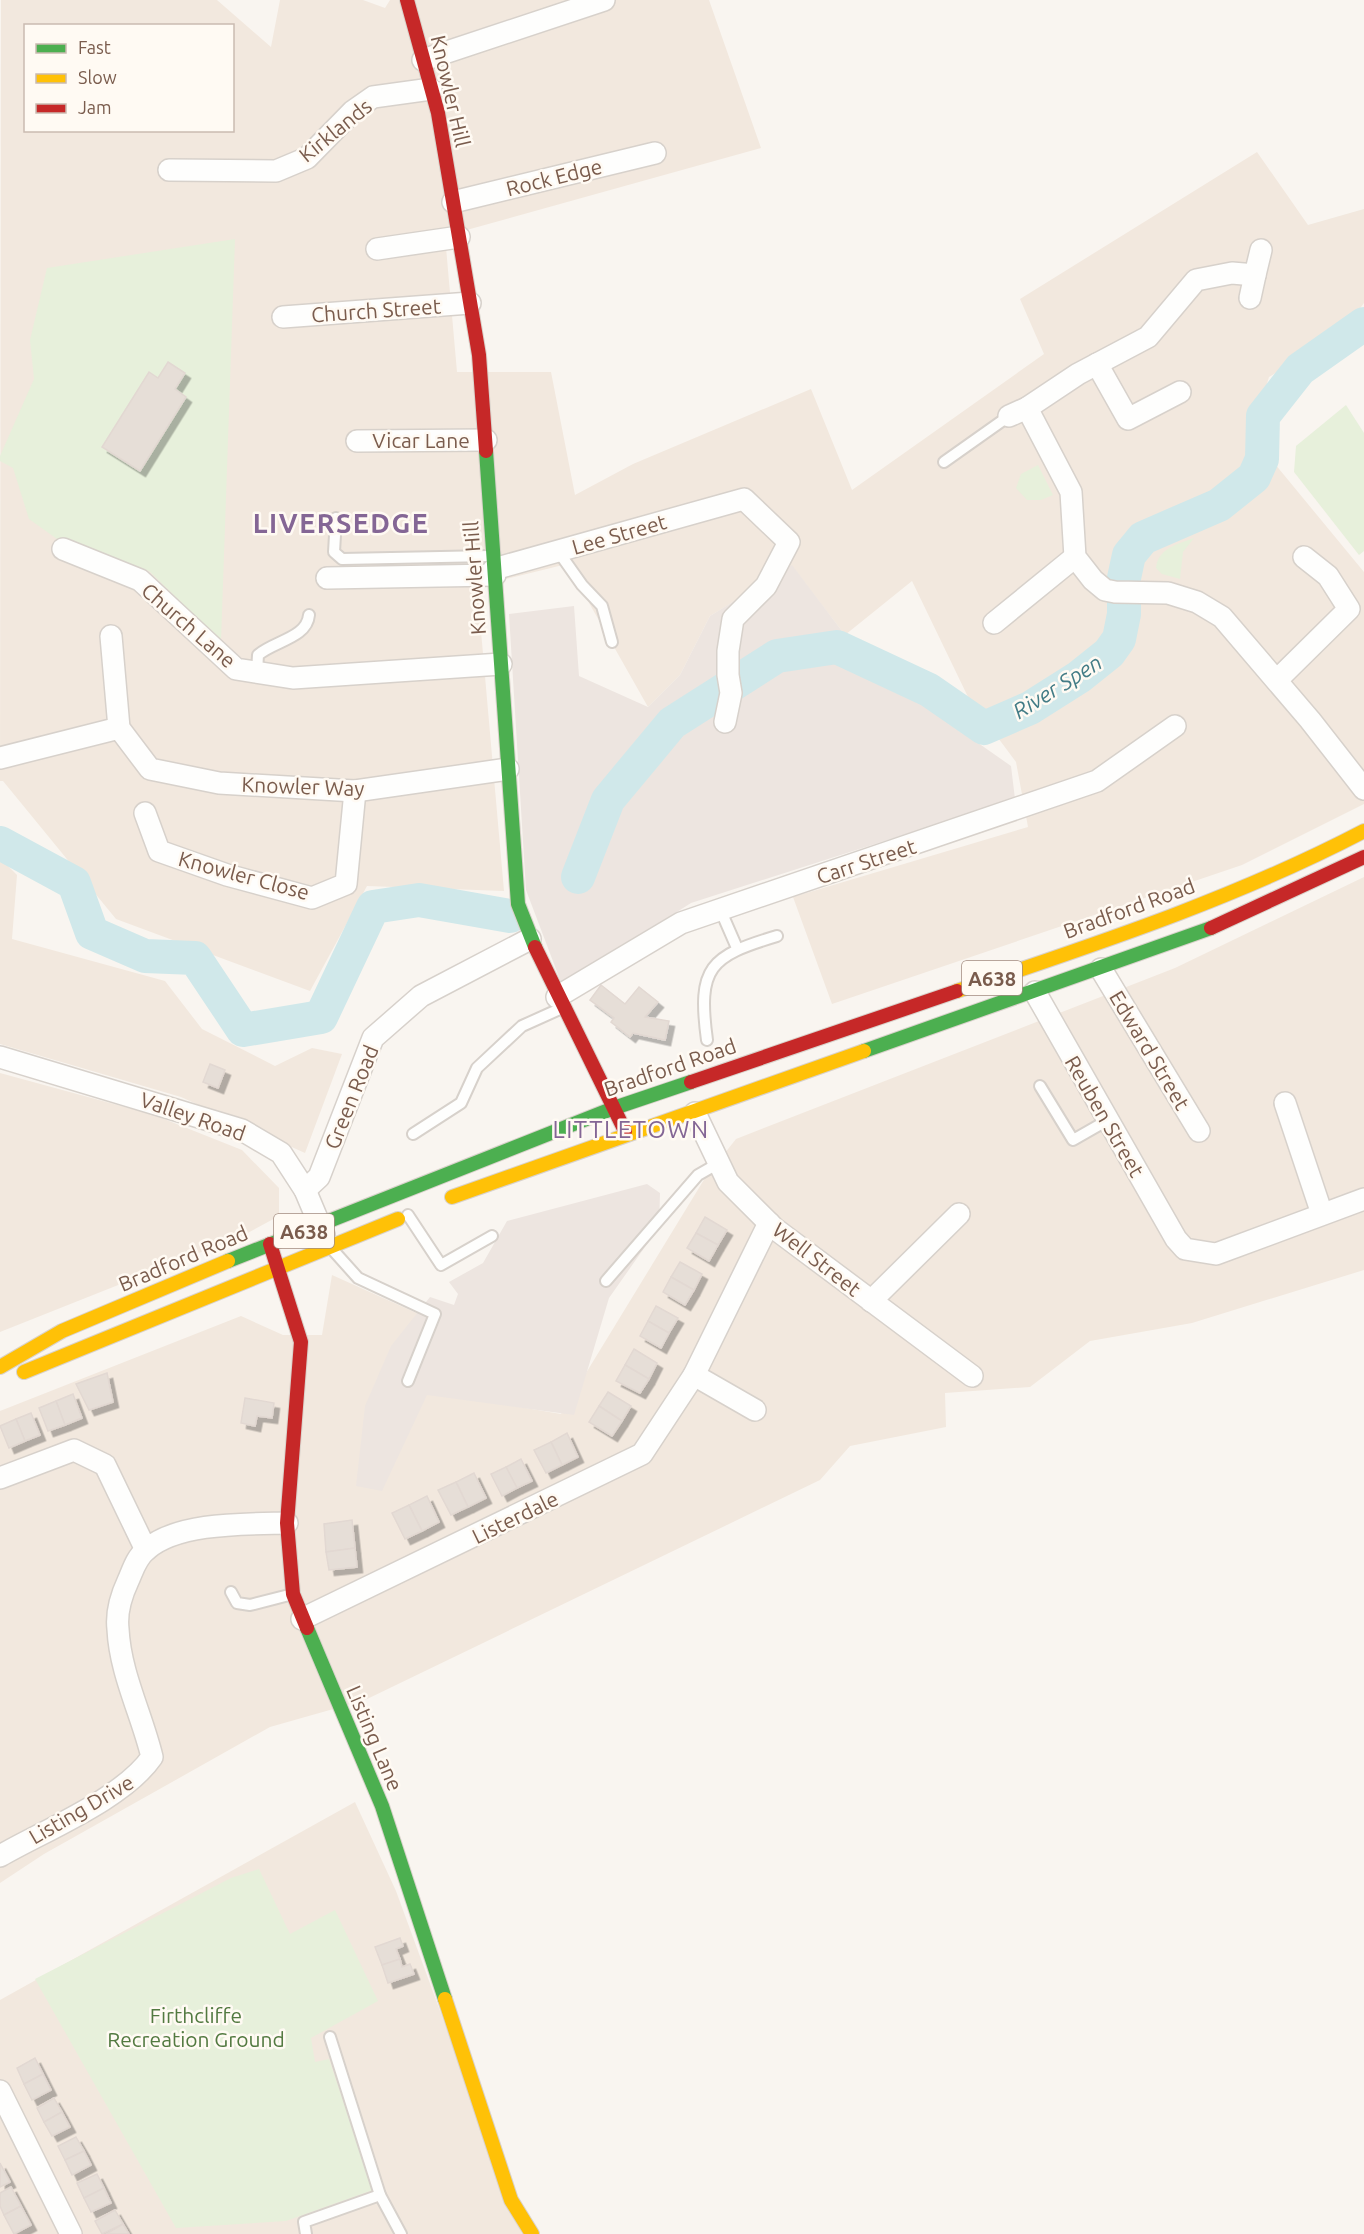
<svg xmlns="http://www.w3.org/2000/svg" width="1364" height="2234" font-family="Ubuntu,sans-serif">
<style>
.residential{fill:#f2e8de;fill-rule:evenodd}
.industrial{fill:#ede5e0}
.green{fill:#e7f0db}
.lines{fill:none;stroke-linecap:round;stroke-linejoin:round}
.river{stroke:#d0e8ea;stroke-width:34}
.building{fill:#e6ded7;stroke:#e2d8d2;stroke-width:1.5;filter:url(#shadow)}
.lane-casing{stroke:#d7d1cb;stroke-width:14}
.street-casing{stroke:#d7d1cb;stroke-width:24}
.fast-casing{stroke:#d9d2cb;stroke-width:16}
.slow-casing{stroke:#d9d2cb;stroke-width:16}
.jam-casing{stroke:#d9d2cb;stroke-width:16}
.lane{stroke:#fefefd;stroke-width:10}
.street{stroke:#fefefd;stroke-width:21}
.fast{stroke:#4caf50;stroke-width:14}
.slow{stroke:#ffc107;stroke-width:14}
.jam{stroke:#c62828;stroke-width:14}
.labels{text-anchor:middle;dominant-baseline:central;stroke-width:5;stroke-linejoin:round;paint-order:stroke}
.shield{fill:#fffaf3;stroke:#a28b7f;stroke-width:1.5}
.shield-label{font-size:20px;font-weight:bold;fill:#7a5c4d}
.street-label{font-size:21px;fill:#7a5c4d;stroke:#fffaf3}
.park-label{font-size:21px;fill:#537a41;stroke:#fffaf3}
.water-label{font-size:22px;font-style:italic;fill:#437c86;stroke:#fffaf3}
.quarter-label{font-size:24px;letter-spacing:1.5px;fill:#846695;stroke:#fffaf3}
.district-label{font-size:27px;font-weight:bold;letter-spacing:1.5px;fill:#846695;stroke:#fffaf3}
</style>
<defs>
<filter id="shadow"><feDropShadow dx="5.5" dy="5.5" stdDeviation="0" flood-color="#0004"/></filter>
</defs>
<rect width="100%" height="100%" fill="#f9f5f0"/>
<!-- residential -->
<g class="residential">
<path d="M1,0H217L271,47L280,0H363L385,8L390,0H709L761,148L445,236L457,372H551L575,495L633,464L811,389L852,490L1044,354L1020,299L1257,152L1308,225L1364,209V303L1343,331L1269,377L1251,435L1364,572V804L1242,865L832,1004L793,897L1028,827L1016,762L969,699L912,581L845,635L792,566L710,616L680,675L648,707L567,564L477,586L504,891L367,886L310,991L116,919L3,781H0ZM26,26H232V130H26Z"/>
<polygon points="0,858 17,875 12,939 165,981 202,1029 275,1066 312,1048 342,1054 305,1153 181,1097 0,1044"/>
<polygon points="1364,877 1364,1270 1192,1323 1090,1341 1030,1387 945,1393 946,1427 850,1446 820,1480 365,1700 270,1727 44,1854 0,1883 0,1411 241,1316 283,1335 322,1335 332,1275 421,1315 391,1385 561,1414 705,1178 736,1139 1175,968"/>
<polygon points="0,1073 154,1115 242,1150 279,1188 279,1216 244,1235 0,1332"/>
<polygon points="355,1802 396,1891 522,2234 0,2234 0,2000"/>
</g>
<!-- industrial -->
<g class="industrial">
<polygon points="792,565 845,635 884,677 1011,766 1015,799 691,903 562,985 526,890 509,614 574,606 579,676 648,707 680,675 710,616"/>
<polygon points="647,1184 660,1193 659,1227 609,1298 574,1415 427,1395 382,1491 356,1486 365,1406 391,1346 430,1297 454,1305 458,1294 449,1282 483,1263 507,1221"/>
</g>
<!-- green -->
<g class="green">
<polygon points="235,239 221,641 149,571 64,544 29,519 13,468 0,461 0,456 34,379 30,340 47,268"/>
<polygon points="1346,405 1364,433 1364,551 1359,555 1294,472 1296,446"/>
<polygon points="1038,465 1053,495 1041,500 1027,500 1016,488 1021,474"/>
<path d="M1194,538L1183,552L1180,579L1162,574L1156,568C1158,548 1178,544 1194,538Z"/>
<polygon points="259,1869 290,1934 335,1910 378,2001 311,2038 315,2062 329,2059 373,2190 286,2221 176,2228 35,1979 231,1878"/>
</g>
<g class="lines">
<!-- river -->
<g class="river">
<polyline points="0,843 74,883 92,933 145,956 195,958 243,1030 321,1017 373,907 419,900 510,916"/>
<polyline points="578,877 608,800 672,723 777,656 837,647 929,690 984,728 1030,708 1079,677 1109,653 1119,639 1124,614 1124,578 1129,555 1143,538 1219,505 1254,477 1262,459 1263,416 1300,369 1364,324"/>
</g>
</g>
<!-- building -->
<g class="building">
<polygon points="168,362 185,373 175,389 186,397 140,471 102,447 149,372 158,378"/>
<polygon points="601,985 625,1004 639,987 658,1002 645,1017 669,1021 665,1040 633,1033 630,1037 611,1022 614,1018 590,1000"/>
<polygon points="210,1064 225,1070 218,1088 203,1082"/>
<polygon points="705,1217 727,1230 718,1245 696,1233"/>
<polygon points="696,1233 718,1245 709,1261 687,1248"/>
<polygon points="680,1262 702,1274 694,1290 671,1277"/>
<polygon points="671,1277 694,1290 685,1305 663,1292"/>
<polygon points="656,1306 678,1318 669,1333 648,1321"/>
<polygon points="648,1321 669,1333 661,1348 640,1336"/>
<polygon points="634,1349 657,1363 649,1379 625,1365"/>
<polygon points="625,1365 649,1379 640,1393 616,1381"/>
<polygon points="107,1373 113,1402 89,1410 76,1384"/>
<polygon points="608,1392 631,1406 622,1421 599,1406"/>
<polygon points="73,1394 82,1418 65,1425 56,1401"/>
<polygon points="245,1398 274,1403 272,1418 257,1416 255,1426 241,1423"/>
<polygon points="56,1401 65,1425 48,1431 39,1408"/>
<polygon points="599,1406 622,1421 612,1436 589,1422"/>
<polygon points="31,1413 40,1435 25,1441 16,1419"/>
<polygon points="16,1419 25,1441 9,1448 0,1426"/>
<polygon points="567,1433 578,1457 562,1465 551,1442"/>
<polygon points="551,1442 562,1465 546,1473 534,1450"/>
<polygon points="521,1459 532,1481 517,1488 506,1467"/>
<polygon points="506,1467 517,1488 502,1496 491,1474"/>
<polygon points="474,1473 486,1498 468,1507 456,1482"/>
<polygon points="456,1482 468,1507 451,1515 438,1490"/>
<polygon points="427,1496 439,1522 422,1531 409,1505"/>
<polygon points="409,1505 422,1531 405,1539 392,1513"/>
<polygon points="352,1520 355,1548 326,1552 324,1524"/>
<polygon points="355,1548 357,1567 329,1570 326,1552"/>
<polygon points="400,1938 403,1946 396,1949 400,1959 382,1965 375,1947"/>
<polygon points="400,1959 402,1967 410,1964 414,1974 388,1983 382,1965"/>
<polygon points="35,2058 43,2074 24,2084 17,2068"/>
<polygon points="43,2074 51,2090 32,2100 24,2084"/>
<polygon points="54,2098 62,2112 44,2122 37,2108"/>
<polygon points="62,2112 70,2127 52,2136 44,2122"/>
<polygon points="76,2137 84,2151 65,2160 58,2146"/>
<polygon points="84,2151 91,2165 72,2175 65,2160"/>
<polygon points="0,2163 10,2182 0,2187"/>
<polygon points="97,2174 104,2188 84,2198 77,2183"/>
<polygon points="11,2187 21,2206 4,2215 0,2206 0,2193"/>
<polygon points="104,2188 111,2203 91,2212 84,2198"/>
<polygon points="21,2206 31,2225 14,2234 4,2215"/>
<polygon points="115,2210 123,2224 102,2234 95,2221"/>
<polygon points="123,2224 129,2234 106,2234"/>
</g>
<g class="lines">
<defs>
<g id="lane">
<polyline points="944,462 1009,416"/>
<polyline points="336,518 334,552 342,559 490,556"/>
<polyline points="558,551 582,585 602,606 612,642"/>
<path d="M257,672L258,655C274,641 307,638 309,615"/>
<polyline points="720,909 737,948"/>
<path d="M707,1040C697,967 710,956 777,936"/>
<polyline points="1040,1086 1073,1140 1108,1120"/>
<polyline points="413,1134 461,1103 477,1068 522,1026 562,1008"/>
<polyline points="408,1215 441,1265 492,1236"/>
<polyline points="332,1249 358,1278 435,1314 408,1381"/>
<polyline points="606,1281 698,1175 719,1163"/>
<polyline points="231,1592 237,1603 250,1605 293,1594"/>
<polyline points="330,2037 380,2195 401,2234"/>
<polyline points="306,2234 304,2222 380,2195"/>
</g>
<g id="street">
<polyline points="423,60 604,0"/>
<polyline points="169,170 276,171 307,158 353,111 373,97 431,89"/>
<polyline points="453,202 655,153"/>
<polyline points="377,249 459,237"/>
<polyline points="1250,298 1255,275"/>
<polyline points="283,317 470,303"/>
<polyline points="1097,364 1128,419 1180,392"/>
<polyline points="1027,408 1071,492 1075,557 1093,580 1105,590 1115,592 1168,593 1197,602 1222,617 1310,720 1364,789"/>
<polyline points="1009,416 1027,408 1078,374 1148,337 1196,280 1232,273 1255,275 1261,250"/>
<polyline points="357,441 486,440"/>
<polyline points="63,549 140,580 236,669 293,678 501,664"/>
<polyline points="494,569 744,499 789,542 766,586 733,619 728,651 728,675 731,693 725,722"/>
<polyline points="327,578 495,575"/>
<polyline points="994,623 1075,557"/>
<polyline points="111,636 119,728 150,769 219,783 355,791 508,769"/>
<polyline points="1277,680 1349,609 1328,576 1304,557"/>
<polyline points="0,758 119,728"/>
<polyline points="145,813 159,851 227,875 312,898 346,884 355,791"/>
<polyline points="1101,969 1199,1131"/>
<polyline points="1035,992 1176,1239 1185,1249 1216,1254 1364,1199"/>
<polyline points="557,997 681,923 1097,781 1175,726"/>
<polyline points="0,1057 242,1130 281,1153 305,1190 324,1235"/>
<polyline points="1285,1103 1322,1214"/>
<polyline points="695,1113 728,1182 774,1228 972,1376"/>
<polyline points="305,1190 319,1177 373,1038 421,996 530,939"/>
<polyline points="871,1301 959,1214"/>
<polyline points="694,1375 755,1410"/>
<polyline points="0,1478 74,1450 105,1465 146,1550"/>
<polyline points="302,1619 642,1454 694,1375 769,1223"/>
<path d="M0,1856C45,1830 123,1799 152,1757C142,1715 120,1673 118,1629C116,1612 121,1596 128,1581C133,1570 136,1558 146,1550C177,1522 247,1524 287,1523"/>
<polyline points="0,2091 71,2234"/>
</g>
<g id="fast">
<polyline points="486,451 518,904 535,947"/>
<polyline points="864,1051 1211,928"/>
<polyline points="228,1261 614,1108 691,1082"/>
<polyline points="307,1628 382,1806 445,1999"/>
</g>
<g id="slow">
<path d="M957,991C1096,944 1234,899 1364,831"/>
<polyline points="452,1197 864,1051"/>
<polyline points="0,1367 62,1331 228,1261"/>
<polyline points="24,1372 398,1219"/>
<polyline points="445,1999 511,2200 532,2234"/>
</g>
<g id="jam">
<polyline points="407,0 438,113 479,355 486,451"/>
<polyline points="1211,928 1364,857"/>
<polyline points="535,947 625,1131"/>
<polyline points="691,1082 957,991"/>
<polyline points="270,1244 301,1342 287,1523 293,1594 307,1628"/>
</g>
</defs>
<!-- lane casing -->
<use href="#lane" class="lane-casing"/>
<!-- street casing -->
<use href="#street" class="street-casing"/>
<!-- fast casing -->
<use href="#fast" class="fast-casing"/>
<!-- slow casing -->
<use href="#slow" class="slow-casing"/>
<!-- jam casing -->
<use href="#jam" class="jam-casing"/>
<!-- lane -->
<use href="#lane" class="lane"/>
<!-- street -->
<use href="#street" class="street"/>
<!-- fast -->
<use href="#fast" class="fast"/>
<!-- slow -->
<use href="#slow" class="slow"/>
<!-- jam -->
<use href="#jam" class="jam"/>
</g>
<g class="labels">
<!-- shield labels -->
<g class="shield">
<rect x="962" y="961" width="60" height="34" rx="4.5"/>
<rect x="274" y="1214" width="60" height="34" rx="4.5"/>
</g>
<g class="shield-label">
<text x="992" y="978">A638</text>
<text x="304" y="1231">A638</text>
</g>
<!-- street labels -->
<g class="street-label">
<text transform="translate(451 91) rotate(77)">Knowler Hill</text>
<text transform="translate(335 130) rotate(-39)">Kirklands</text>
<text transform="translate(554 177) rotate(-14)">Rock Edge</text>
<text transform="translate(376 310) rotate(-4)">Church Street</text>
<text x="421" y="440">Vicar Lane</text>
<text transform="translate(619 534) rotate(-16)">Lee Street</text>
<text transform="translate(474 578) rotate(-94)">Knowler Hill</text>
<text transform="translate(189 625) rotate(41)">Church Lane</text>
<text transform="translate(303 786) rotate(2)">Knowler Way</text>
<text transform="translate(866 861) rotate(-18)">Carr Street</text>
<text transform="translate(244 875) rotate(15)">Knowler Close</text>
<text transform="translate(1129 908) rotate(-20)">Bradford Road</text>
<text transform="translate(1150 1050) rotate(59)">Edward Street</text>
<text transform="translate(670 1067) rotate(-19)">Bradford Road</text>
<text transform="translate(351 1097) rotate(-68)">Green Road</text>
<text transform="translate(193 1116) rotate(19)">Valley Road</text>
<text transform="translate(1105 1116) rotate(60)">Reuben Street</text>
<text transform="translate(183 1258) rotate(-23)">Bradford Road</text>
<text transform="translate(817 1259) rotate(38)">Well Street</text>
<text transform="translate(515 1517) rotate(-26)">Listerdale</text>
<text transform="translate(375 1738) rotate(67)">Listing Lane</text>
<text transform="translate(81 1809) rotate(-30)">Listing Drive</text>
</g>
<!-- park labels -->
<g class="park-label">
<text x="196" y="2015">Firthcliffe<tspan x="196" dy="24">Recreation Ground</tspan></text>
</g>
<!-- water labels -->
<g class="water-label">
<text transform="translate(1057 686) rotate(-32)">River Spen</text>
</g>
<!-- quarter labels -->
<g class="quarter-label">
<text x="631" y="1129">LITTLETOWN</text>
</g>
<!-- district labels -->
<g class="district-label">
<text x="341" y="523">LIVERSEDGE</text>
</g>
</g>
<!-- legend -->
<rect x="24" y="24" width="210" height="108" fill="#fffaf3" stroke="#cabbb1" stroke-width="1.5"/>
<rect x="36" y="44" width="30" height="9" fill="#4caf50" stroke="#cabbb1" stroke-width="1.5"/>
<text x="78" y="54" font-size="18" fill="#7a5c4d">Fast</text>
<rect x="36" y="74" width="30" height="9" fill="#ffc107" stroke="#cabbb1" stroke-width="1.5"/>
<text x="78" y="84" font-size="18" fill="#7a5c4d">Slow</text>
<rect x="36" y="104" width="30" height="9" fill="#c62828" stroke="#cabbb1" stroke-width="1.5"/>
<text x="78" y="114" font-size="18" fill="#7a5c4d">Jam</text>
</svg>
